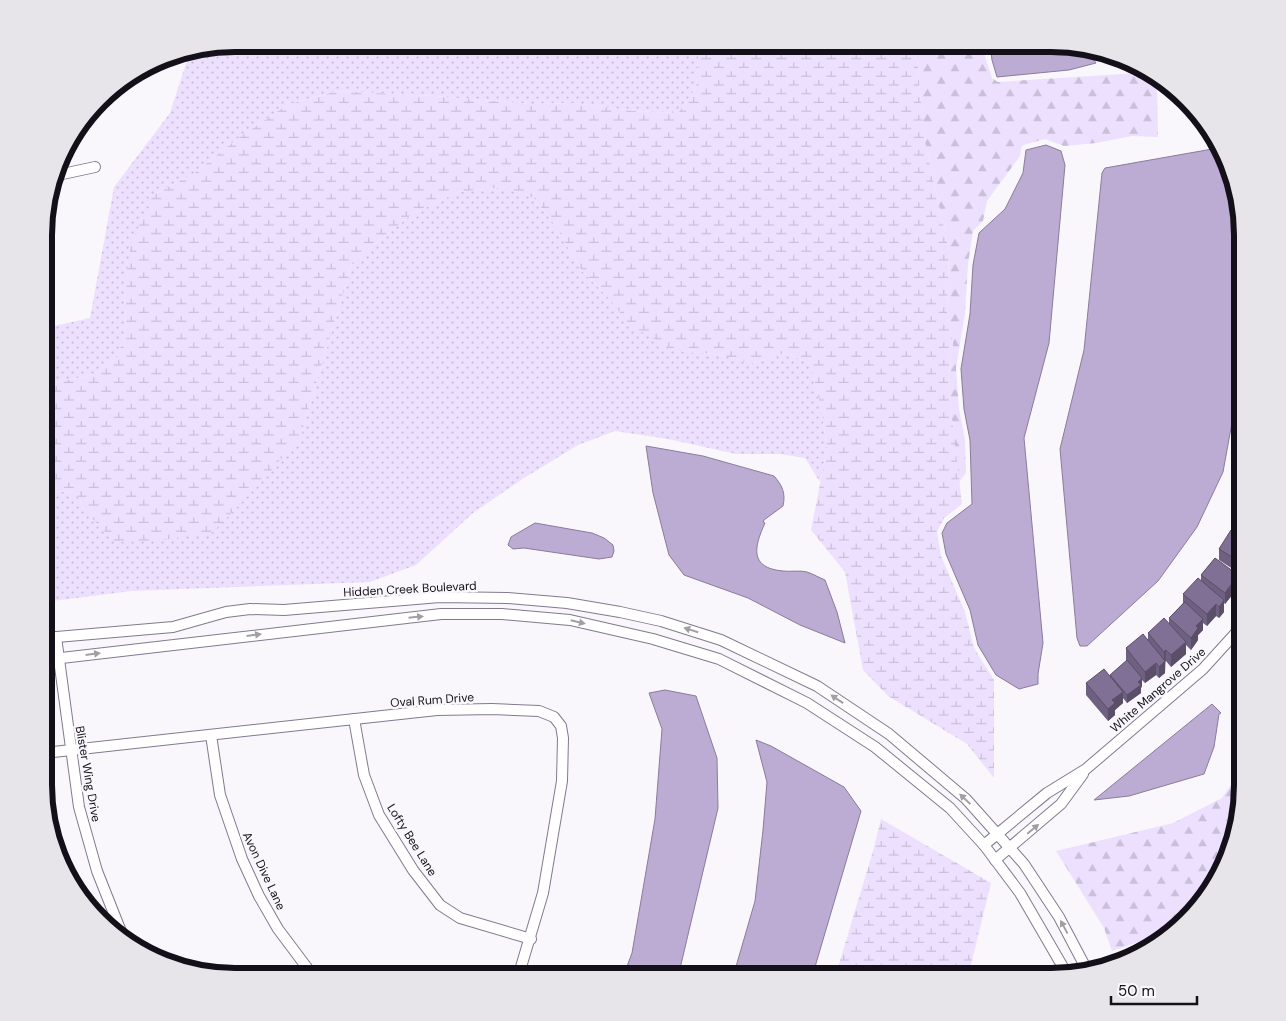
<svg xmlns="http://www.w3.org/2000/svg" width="1286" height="1021" font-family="'DM Sans',sans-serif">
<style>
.grass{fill:url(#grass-dots)}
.forest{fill:url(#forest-firs)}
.wetland{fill:url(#wetland-marsh)}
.water{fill:#bcabd3;stroke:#8a7c9b}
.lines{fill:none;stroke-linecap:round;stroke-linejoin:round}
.minor-casing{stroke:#82798f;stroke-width:12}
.minor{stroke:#fff;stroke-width:10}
.wall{fill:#6e6081}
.shaded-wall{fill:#5a4e69}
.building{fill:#807096;stroke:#5a4e69}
.oneway{fill:#a19fa3}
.labels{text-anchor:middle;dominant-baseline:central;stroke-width:5;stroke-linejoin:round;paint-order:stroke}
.street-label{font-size:12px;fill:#141019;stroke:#f9f7fc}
.rim{fill:none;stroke:#141019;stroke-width:6}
</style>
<defs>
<pattern id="grass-dots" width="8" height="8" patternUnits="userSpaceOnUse" patternTransform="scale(1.25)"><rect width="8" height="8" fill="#ece0fe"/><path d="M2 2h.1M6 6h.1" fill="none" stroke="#cabfd9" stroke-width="1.8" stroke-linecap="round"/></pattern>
<pattern id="forest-firs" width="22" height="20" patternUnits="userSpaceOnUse" patternTransform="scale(1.25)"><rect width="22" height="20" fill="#ece0fe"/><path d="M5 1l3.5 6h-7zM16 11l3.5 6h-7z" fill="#cabfd9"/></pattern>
<pattern id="wetland-marsh" width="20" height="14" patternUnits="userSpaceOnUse" patternTransform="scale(1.25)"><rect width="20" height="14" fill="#ece0fe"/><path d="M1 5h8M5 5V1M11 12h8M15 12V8" fill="none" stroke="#cabfd9"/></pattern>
</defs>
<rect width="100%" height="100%" fill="#f9f7fc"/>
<!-- grass -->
<g class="grass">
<polygon points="236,44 699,44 696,88 678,113 633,111 575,103 530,104 434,96 337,91 287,105 241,136 193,174 153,195 124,290 126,325 118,357 95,374 45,385 45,328 90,318 114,187 170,113 190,51"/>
<polygon points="504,187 534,198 554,224 582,271 606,295 675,351 714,354 754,363 785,353 810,363 821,407 827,448 820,482 805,458 780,454 736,454 668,439 615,431 578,445 524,478 473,513 416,565 370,582 131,591 45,602 45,489 77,494 84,510 301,435 352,263 412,214 458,192"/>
</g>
<!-- forest -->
<g class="forest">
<polygon points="920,44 981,44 992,78 998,82 1138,73 1157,83 1158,137 1132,136 1096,143 1064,146 1045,139 1023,145 1021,148 1020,156 987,201 983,221 973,231 968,264 965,313 956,368 959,409 965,440 966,473 959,482 948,384 953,342 947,313 949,251 924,138 917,56"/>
<polygon points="1242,755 1242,798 1228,859 1198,906 1190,915 1167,932 1112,951 1104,928 1056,851 1173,823 1222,798 1238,775"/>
</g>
<!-- wetland -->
<g class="wetland">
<polygon points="699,44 920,44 917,56 924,138 949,251 947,313 953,342 948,384 962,504 944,518 937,532 941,556 965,612 974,648 994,680 994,778 967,744 888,696 863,670 845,572 811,530 827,448 821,407 810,363 785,353 754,363 714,354 675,351 630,325 606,295 582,271 554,224 534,198 504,187 458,192 412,214 352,263 301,435 264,479 213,532 156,541 115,542 84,510 77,494 45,489 45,385 95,374 118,357 126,325 124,290 131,244 153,195 193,174 241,136 287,105 337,91 434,96 530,104 575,103 633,111 678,113 696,88"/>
<polygon points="881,819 991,883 968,977 835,977 873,851"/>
</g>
<!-- water -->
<g class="water">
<polygon points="990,44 1063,44 1087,50 1096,63 1069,70 997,77 992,60"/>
<polygon points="1046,145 1061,151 1065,165 1049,343 1024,438 1043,643 1038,674 1038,684 1019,689 996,675 978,645 970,610 946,554 942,533 947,523 972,504 970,440 964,409 961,369 970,314 973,265 979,233 1005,209 1023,173 1026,150"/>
<polygon points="1218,148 1228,162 1242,235 1242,346 1237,395 1223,472 1197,527 1158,581 1087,646 1080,646 1077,638 1060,449 1084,350 1102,173 1105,168"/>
<path d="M646,446L703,456L774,476C782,485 786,493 783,506L764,520L763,522L765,523C754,547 749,568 783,571C791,572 800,570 807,572C813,574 820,578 825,580L837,612L845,643L800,625L748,598L684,575L669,555L653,493Z"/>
<polygon points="535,523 592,533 604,538 613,545 614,551 612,557 599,559 524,548 513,549 508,545 511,537"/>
<polygon points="665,690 696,696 717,758 718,808 678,977 623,977 632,953 655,819 662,729 649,693"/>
<polygon points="1212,704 1221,713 1219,714 1214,747 1204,774 1129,796 1094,800"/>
<polygon points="756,740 771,746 844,787 861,811 812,977 733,977 755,901 763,830 767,782"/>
</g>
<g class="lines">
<defs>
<g id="minor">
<polyline points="58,175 95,167"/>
<polyline points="56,637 79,807 97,871 124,939"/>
<polyline points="45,638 173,627 226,612 250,609 284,610 440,597 507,598 567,603 620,612 661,621 721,640 817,686 889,734 966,799 1024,864 1059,917 1087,970"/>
<polyline points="44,660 441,614 502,614 570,620 653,639 719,659 807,703 875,747 950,808 984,845 1020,893 1067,974"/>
<polyline points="354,719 364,775 379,815 413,870 440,905 460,918 531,939"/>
<polyline points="211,735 220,795 242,859 259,896 278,929 314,977"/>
<polyline points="44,753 437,710 492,709 539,711 554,717 561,726 563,738 562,781 543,893 518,977"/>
<polyline points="984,845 1047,793 1086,769 1203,669 1242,626"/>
<polyline points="995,860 1061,804 1083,774"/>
</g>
</defs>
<!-- minor casing -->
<use href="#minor" class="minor-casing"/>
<!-- minor -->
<use href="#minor" class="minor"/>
</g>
<!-- wall -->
<g class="wall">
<polygon points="1242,514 1242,575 1219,560 1219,549 1235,533 1235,527"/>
<polygon points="1215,558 1241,589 1236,596 1233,594 1225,604 1224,603 1224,612 1219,618 1216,616 1207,626 1203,623 1203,630 1198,635 1198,640 1191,650 1186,645 1186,654 1171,667 1166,661 1165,662 1165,673 1159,678 1156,675 1145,683 1142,680 1142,686 1141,688 1141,693 1127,703 1123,698 1123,703 1115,710 1115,715 1108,721 1086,695 1086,683 1110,677 1110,675 1127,661 1126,660 1126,648 1148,640 1148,633 1169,624 1169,618 1183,603 1183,594 1201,581 1201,575"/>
</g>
<!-- shaded-wall -->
<g class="shaded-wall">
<polygon points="1241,577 1241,589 1236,596 1236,584"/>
<polygon points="1233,582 1233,594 1225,604 1225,593"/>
<polygon points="1224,600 1224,612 1219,618 1219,607"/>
<polygon points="1216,604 1216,616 1207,626 1207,614"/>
<polygon points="1203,619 1203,630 1198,635 1198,640 1191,650 1191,638 1196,626"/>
<polygon points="1186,642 1186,654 1171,667 1171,655"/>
<polygon points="1166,650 1165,673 1159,678 1159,667 1164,662 1164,652"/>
<polygon points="1156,663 1156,675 1145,683 1145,672"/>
<polygon points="1142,678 1142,686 1141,688 1141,693 1127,703 1127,695 1138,682"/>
<polygon points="1123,692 1123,703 1115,710 1115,715 1108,721 1108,709 1112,700"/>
</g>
<!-- building -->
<g class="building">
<polygon points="1242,514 1242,530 1235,527"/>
<polygon points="1231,530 1242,537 1242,563 1219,549"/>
<polygon points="1215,558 1241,577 1236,584 1233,582 1225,593 1201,575"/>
<polygon points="1198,578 1224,600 1219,607 1216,604 1207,614 1183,594"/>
<polygon points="1185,602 1203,619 1196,626 1198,628 1191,638 1169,618"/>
<polygon points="1164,618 1186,642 1171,655 1166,650 1164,652 1148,633"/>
<polygon points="1143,634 1165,661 1159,667 1156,663 1145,672 1126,648"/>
<polygon points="1127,660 1142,678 1138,682 1141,685 1127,695 1110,675"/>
<polygon points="1104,669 1123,692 1112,700 1115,703 1108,709 1086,683"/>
</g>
<!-- one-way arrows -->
<defs><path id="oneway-solid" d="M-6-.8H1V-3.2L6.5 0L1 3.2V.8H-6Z" transform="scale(1.25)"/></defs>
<g class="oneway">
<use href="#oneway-solid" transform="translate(416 617) rotate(-6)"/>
<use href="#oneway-solid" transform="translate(578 622) rotate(13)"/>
<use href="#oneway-solid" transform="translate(691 630) rotate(-162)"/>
<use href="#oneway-solid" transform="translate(254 635) rotate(-7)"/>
<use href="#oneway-solid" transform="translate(93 654) rotate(-7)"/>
<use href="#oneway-solid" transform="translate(837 699) rotate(-146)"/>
<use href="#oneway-solid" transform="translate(965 799) rotate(-137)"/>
<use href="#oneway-solid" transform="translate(1033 829) rotate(-40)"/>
<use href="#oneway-solid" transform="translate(1064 927) rotate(-118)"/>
</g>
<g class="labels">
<!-- street labels -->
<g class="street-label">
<text transform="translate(410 589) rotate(-3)">Hidden Creek Boulevard</text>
<text transform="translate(1158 690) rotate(-41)">White Mangrove Drive</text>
<text transform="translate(432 700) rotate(-4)">Oval Rum Drive</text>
<text transform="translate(88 774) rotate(80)">Blister Wing Drive</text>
<text transform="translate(412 840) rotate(58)">Lofty Bee Lane</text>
<text transform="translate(264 871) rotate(65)">Avon Dive Lane</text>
</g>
</g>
<!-- crop -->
<path d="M0 0H1286V1021H0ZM235 52H1051A183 183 0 0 1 1234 235V785A183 183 0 0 1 1051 968H235A183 183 0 0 1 52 785V235A183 183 0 0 1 235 52Z" fill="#e7e5ea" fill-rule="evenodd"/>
<path class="rim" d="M235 52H1051A183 183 0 0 1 1234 235V785A183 183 0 0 1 1051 968H235A183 183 0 0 1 52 785V235A183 183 0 0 1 235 52Z"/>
<!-- scale -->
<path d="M1111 996v8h86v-8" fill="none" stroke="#141019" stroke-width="2.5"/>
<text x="1118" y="996" font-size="15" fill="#141019" stroke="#f9f7fc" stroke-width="4" paint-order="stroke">50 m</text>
</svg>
